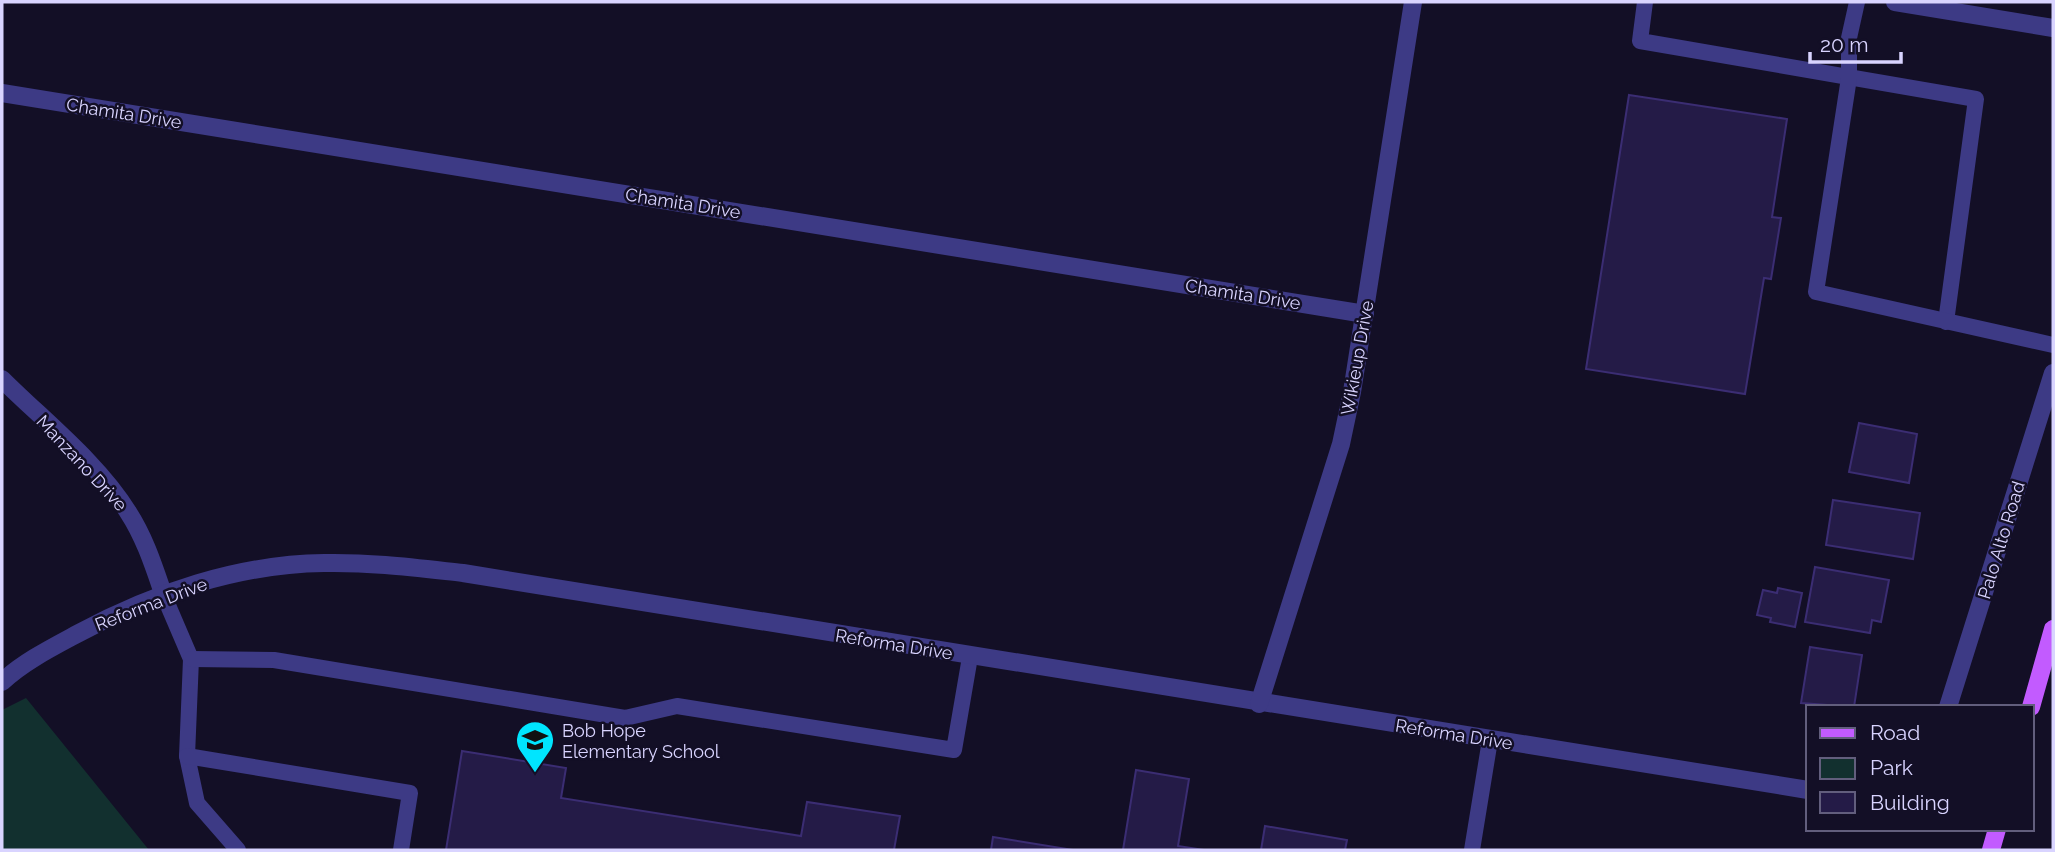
<svg xmlns="http://www.w3.org/2000/svg" width="2055" height="852" font-family="Raleway,sans-serif">
<style>
.green{fill:#12302f}
.building{fill:#241b47;stroke:#3b2d73;stroke-width:2}
.lines{fill:none;stroke-linecap:round;stroke-linejoin:round}
.service{stroke:#3d3a85;stroke-width:16}
.minor{stroke:#3d3a85;stroke-width:18}
.primary{stroke:#c25bff;stroke-width:18}
.labels{text-anchor:middle;dominant-baseline:central;stroke-width:5;stroke-linejoin:round;paint-order:stroke}
.street-label{font-size:18px;fill:#d9d4ff;stroke:#130f26}
.poi-label{font-size:18px;fill:#d9d4ff;stroke:#130f26;text-anchor:start}
</style>
<rect width="100%" height="100%" fill="#130f26"/>
<!-- green -->
<polygon class="green" points="26,698 149,850 2,850 2,710"/>
<!-- building -->
<g class="building">
<polygon points="1629,95 1787,119 1772,217 1781,218 1771,279 1764,278 1745,394 1586,369"/>
<polygon points="1859,423 1917,434 1909,483 1849,472"/>
<polygon points="1833,500 1920,513 1913,559 1826,545"/>
<polygon points="1815,567 1889,580 1881,622 1872,620 1870,633 1805,622"/>
<polygon points="1778,588 1802,593 1795,627 1770,622 1771,618 1757,615 1763,590 1777,593"/>
<polygon points="1810,647 1862,655 1854,707 1801,703"/>
<polygon points="462,751 566,768 561,798 801,836 807,802 900,816 894,850 446,850"/>
<polygon points="1136,770 1189,779 1178,846 1204,850 1123,850"/>
<polygon points="1265,826 1347,840 1345,850 1261,850"/>
<polygon points="993,837 1073,850 991,850"/>
</g>
<g class="lines">
<!-- service -->
<g class="service">
<polyline points="1645,2 1640,41 1976,99 1946,322"/>
<polyline points="1857,2 1849,38 1849,78 1816,292 2053,345"/>
<polyline points="164,596 191,659 187,756 197,803 238,850"/>
<polyline points="191,659 274,660 625,718 677,706 954,750 970,657"/>
<polyline points="187,756 410,793 401,850"/>
<polyline points="1472,850 1490,740"/>
</g>
<!-- minor -->
<g class="minor">
<polyline points="1895,2 2053,28"/>
<polyline points="2,93 1365,314"/>
<path d="M2,379C42,419 98,463 128,512C145,538 154,567 164,596"/>
<path d="M2,682C23,662 53,647 79,633C153,593 239,564 324,563C371,562 417,568 463,573L1808,790"/>
<polyline points="1259,704 1341,444 1352,392 1413,2"/>
<polyline points="1948,707 2053,373"/>
</g>
<!-- primary -->
<g class="primary">
<polyline points="2031,707 2053,629"/>
<polyline points="1991,850 1997,829"/>
</g>
</g>
<!-- icons -->
<defs>
<symbol id="school-pin" viewBox="-11 -11 22 30"><path d="M0 17L-7.5 6A9.5 9.5 0 1 1 7.5 6Z" fill="#00e5ff" stroke="#130f26"/><path d="M0-5L7-2L0 1L-7-2ZM-4 1L0 2.5L4 1V4Q0 6-4 4Z" fill="#111"/></symbol>
</defs>
<g fill-rule="evenodd">
<use href="#school-pin" x="513" y="718" width="44" height="60"/>
</g>
<g class="labels">
<!-- street labels -->
<g class="street-label">
<text transform="translate(124 113) rotate(9)">Chamita Drive</text>
<text transform="translate(683 203) rotate(9)">Chamita Drive</text>
<text transform="translate(1243 294) rotate(9)">Chamita Drive</text>
<text transform="translate(1357 358) rotate(-80)">Wikieup Drive</text>
<text transform="translate(82 463) rotate(47)">Manzano Drive</text>
<text transform="translate(2001 540) rotate(-73)">Palo Alto Road</text>
<text transform="translate(151 604) rotate(-21)">Reforma Drive</text>
<text transform="translate(894 644) rotate(9)">Reforma Drive</text>
<text transform="translate(1454 734) rotate(9)">Reforma Drive</text>
</g>
<!-- poi labels -->
<g class="poi-label">
<text x="562" y="730">Bob Hope<tspan x="562" dy="21">Elementary School</tspan></text>
</g>
</g>
<!-- border -->
<rect width="2055" height="852" fill="none" stroke="#d9d4ff" stroke-width="7"/>
<!-- legend -->
<rect x="1806" y="705" width="228" height="126" fill="#130f26" stroke="#625e7d" stroke-width="2"/>
<rect x="1820" y="728" width="35" height="10" fill="#c25bff" stroke="#625e7d" stroke-width="2"/>
<text x="1870" y="740" font-size="21" fill="#d9d4ff">Road</text>
<rect x="1820" y="758" width="35" height="21" fill="#12302f" stroke="#625e7d" stroke-width="2"/>
<text x="1870" y="775" font-size="21" fill="#d9d4ff">Park</text>
<rect x="1820" y="792" width="35" height="21" fill="#241b47" stroke="#625e7d" stroke-width="2"/>
<text x="1870" y="810" font-size="21" fill="#d9d4ff">Building</text>
<!-- scale -->
<path d="M1810 52v10h91v-10" fill="none" stroke="#d9d4ff" stroke-width="3.5"/>
<text x="1820" y="52" font-size="21" fill="#d9d4ff" stroke="#130f26" stroke-width="5" paint-order="stroke">20 m</text>
</svg>
